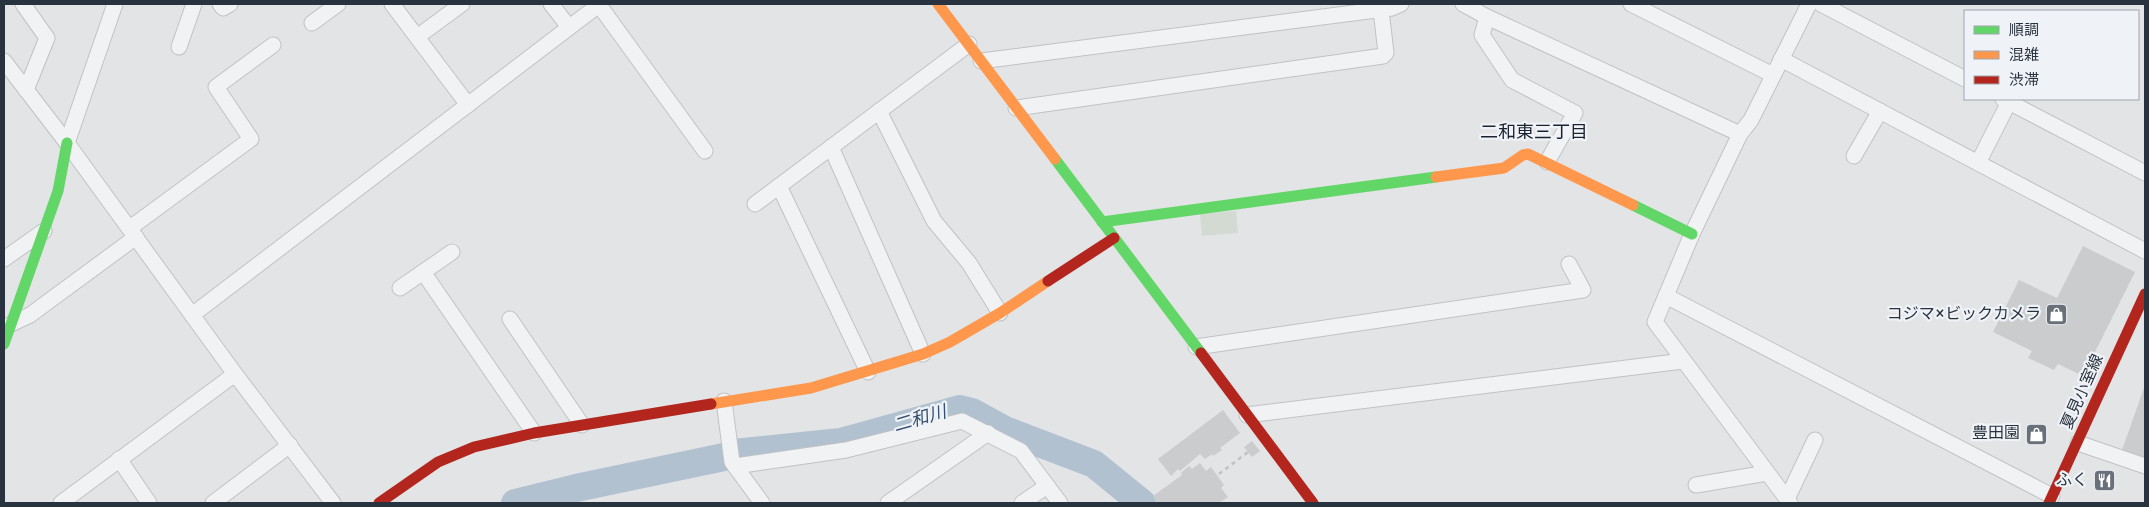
<svg xmlns="http://www.w3.org/2000/svg" width="2149" height="507" font-family="Overpass,'Noto Sans JP',sans-serif">
<style>
.park{fill:#d3dad2}
.lines{fill:none;stroke-linecap:round;stroke-linejoin:round}
.river{stroke:#b1c1d0;stroke-width:28}
.building{fill:#caccce}
.street-casing{stroke:#c0c2c4;stroke-width:17}
.path{stroke:#c0c2c5;stroke-width:2.5;stroke-dasharray:4 4;stroke-linecap:butt}
.street{stroke:#f1f2f4;stroke-width:15}
.fast{stroke:#63d668;stroke-width:11}
.slow{stroke:#ff974d;stroke-width:11}
.jam{stroke:#b3261e;stroke-width:11}
.labels{text-anchor:middle;dominant-baseline:central;stroke-width:4.5;stroke-linejoin:round;paint-order:stroke}
.poi-label{font-size:16px;fill:#29323f;stroke:#eff2f6;text-anchor:end}
.street-label{font-size:16px;fill:#29323f;stroke:#eff2f6}
.neighbourhood-label{font-size:18px;fill:#1b2330;stroke:#eff2f6}
.water-label{font-size:18px;font-style:italic;fill:#355172;stroke:#eff2f6}
</style>
<rect width="100%" height="100%" fill="#e2e4e6"/>
<!-- park -->
<polygon class="park" points="1236,211 1238,233 1202,236 1200,214"/>
<g class="lines">
<!-- river -->
<g class="river">
<polyline points="734,453 841,442 960,409 972,412 1005,430 1094,464 1142,503"/>
<polyline points="515,503 576,488 724,457"/>
</g>
</g>
<!-- building -->
<g class="building">
<polygon points="2083,246 2135,272 2083,376 2058,364 2054,370 2028,358 2032,351 1993,332 2019,280 2057,298"/>
<polygon points="2145,385 2145,458 2122,450"/>
<polygon points="1223,410 1240,433 1220,448 1222,450 1213,456 1212,454 1205,459 1200,454 1180,471 1178,469 1171,476 1158,459"/>
<polygon points="1252,441 1260,451 1252,457 1244,447"/>
<polygon points="1200,463 1206,471 1211,467 1224,485 1221,488 1228,497 1219,503 1156,503 1153,496 1182,475 1181,473 1189,466 1192,469"/>
</g>
<g class="lines">
<defs>
<g id="street">
<polyline points="23,4 47,38 26,90"/>
<polyline points="220,4 223,8 230,4"/>
<polyline points="392,4 468,105"/>
<polyline points="551,4 569,27"/>
<polyline points="1463,4 1487,17 1740,134"/>
<polyline points="1631,4 1773,75"/>
<polyline points="1821,4 1965,79"/>
<polyline points="599,5 705,151"/>
<polyline points="1487,17 1482,35 1512,80 1575,113 1547,162"/>
<polyline points="312,23 338,4"/>
<polyline points="417,37 462,4"/>
<polyline points="179,47 194,4"/>
<polyline points="1781,59 2145,251"/>
<polyline points="4,61 67,143 235,374 333,503"/>
<polyline points="981,61 1392,8 1401,4"/>
<polyline points="2003,99 2145,173"/>
<polyline points="1016,108 1383,56 1386,53 1381,10"/>
<polyline points="879,111 934,221 969,263 1000,313"/>
<polyline points="67,143 115,4"/>
<polyline points="831,147 923,354"/>
<polyline points="1854,156 1880,111"/>
<polyline points="1978,163 2009,102"/>
<polyline points="779,186 868,372"/>
<polyline points="755,204 969,44"/>
<polyline points="130,228 251,139 216,87 273,45"/>
<polyline points="4,259 44,231"/>
<polyline points="423,272 534,433"/>
<polyline points="400,288 452,252"/>
<polyline points="1666,296 2052,496"/>
<polyline points="192,315 600,4"/>
<polyline points="510,319 582,425"/>
<polyline points="11,324 30,315 136,237"/>
<polyline points="1196,347 1583,290 1569,264"/>
<polyline points="724,401 732,462 762,503"/>
<polyline points="1247,415 1683,361"/>
<polyline points="2078,443 2145,466"/>
<polyline points="119,459 149,503"/>
<polyline points="735,466 846,450 962,421 1021,451 1060,503"/>
<polyline points="1696,485 1767,473"/>
<polyline points="1787,499 1815,440"/>
<polyline points="61,503 235,374"/>
<polyline points="213,503 290,445"/>
<polyline points="888,503 988,433"/>
<polyline points="1022,503 1047,486"/>
<polyline points="1790,503 1655,322 1692,234 1740,134 1751,120 1809,4"/>
</g>
</defs>
<!-- street casing -->
<use href="#street" class="street-casing"/>
<!-- path -->
<polyline class="path" points="1219,474 1248,452"/>
<!-- street -->
<use href="#street" class="street"/>
<!-- fast -->
<g class="fast">
<polyline points="1055,159 1201,353"/>
<polyline points="1633,205 1692,234"/>
<polyline points="1102,222 1436,177"/>
<polyline points="4,344 58,191 67,143"/>
</g>
<!-- slow -->
<g class="slow">
<polyline points="938,4 1055,159"/>
<polyline points="1436,177 1504,168 1523,155 1528,154 1633,205"/>
<polyline points="711,404 811,388 923,354 950,342 1000,313 1048,281"/>
</g>
<!-- jam -->
<g class="jam">
<polyline points="1048,281 1114,238"/>
<polyline points="1201,353 1313,503"/>
<polyline points="379,503 438,462 474,447 534,433 711,404"/>
<polyline points="2049,503 2145,294"/>
</g>
</g>
<!-- icons -->
<defs>
<symbol id="shop-square" viewBox="-11 -11 22 22"><rect x="-9" y="-9" width="18" height="18" rx="4" fill="#6a7079" stroke="#eff2f6"/><path d="M-5-2.5h2.3a2.7 3.5 0 0 1 5.4 0H5L5.5 6h-11ZM-1.5-2.5h3a1.5 2.3 0 0 0-3 0Z" fill="#fff"/></symbol>
<symbol id="restaurant-square" viewBox="-11 -11 22 22"><rect x="-9" y="-9" width="18" height="18" rx="4" fill="#6a7079" stroke="#eff2f6"/><path d="M-5-6h1v4h1v-4h1v4h1v-4h1v5L-1.5 .5V6h-2V.5L-5-1ZM5-6V6H3V1.5H1.5Q1.5-4 5-6Z" fill="#fff"/></symbol>
</defs>
<g fill-rule="evenodd">
<use href="#shop-square" x="2044" y="302" width="25" height="25"/>
<use href="#shop-square" x="2024" y="422" width="25" height="25"/>
<use href="#restaurant-square" x="2092" y="468" width="25" height="25"/>
</g>
<g class="labels">
<!-- poi labels -->
<g class="poi-label">
<text x="2041" y="315">コジマ×ビックカメラ</text>
<text x="2020" y="434">豊田園</text>
<text x="2088" y="481">ふく</text>
</g>
<!-- street labels -->
<g class="street-label">
<text transform="translate(2083 392) rotate(-66)">夏見小室線</text>
</g>
<!-- neighbourhood labels -->
<g class="neighbourhood-label">
<text x="1534" y="133">二和東三丁目</text>
</g>
<!-- water labels -->
<g class="water-label">
<text transform="translate(920 420) rotate(-16)">二和川</text>
</g>
</g>
<!-- border -->
<rect width="2149" height="507" fill="none" stroke="#29323f" stroke-width="10"/>
<!-- legend -->
<rect x="1964" y="10" width="175" height="90" fill="#eff2f6" stroke="#a0a5ad"/>
<rect x="1974" y="26" width="25" height="8" fill="#63d668" stroke="#a0a5ad"/>
<text x="2009" y="35" font-size="15" fill="#29323f">順調</text>
<rect x="1974" y="51" width="25" height="8" fill="#ff974d" stroke="#a0a5ad"/>
<text x="2009" y="60" font-size="15" fill="#29323f">混雑</text>
<rect x="1974" y="76" width="25" height="8" fill="#b3261e" stroke="#a0a5ad"/>
<text x="2009" y="85" font-size="15" fill="#29323f">渋滞</text>
</svg>
